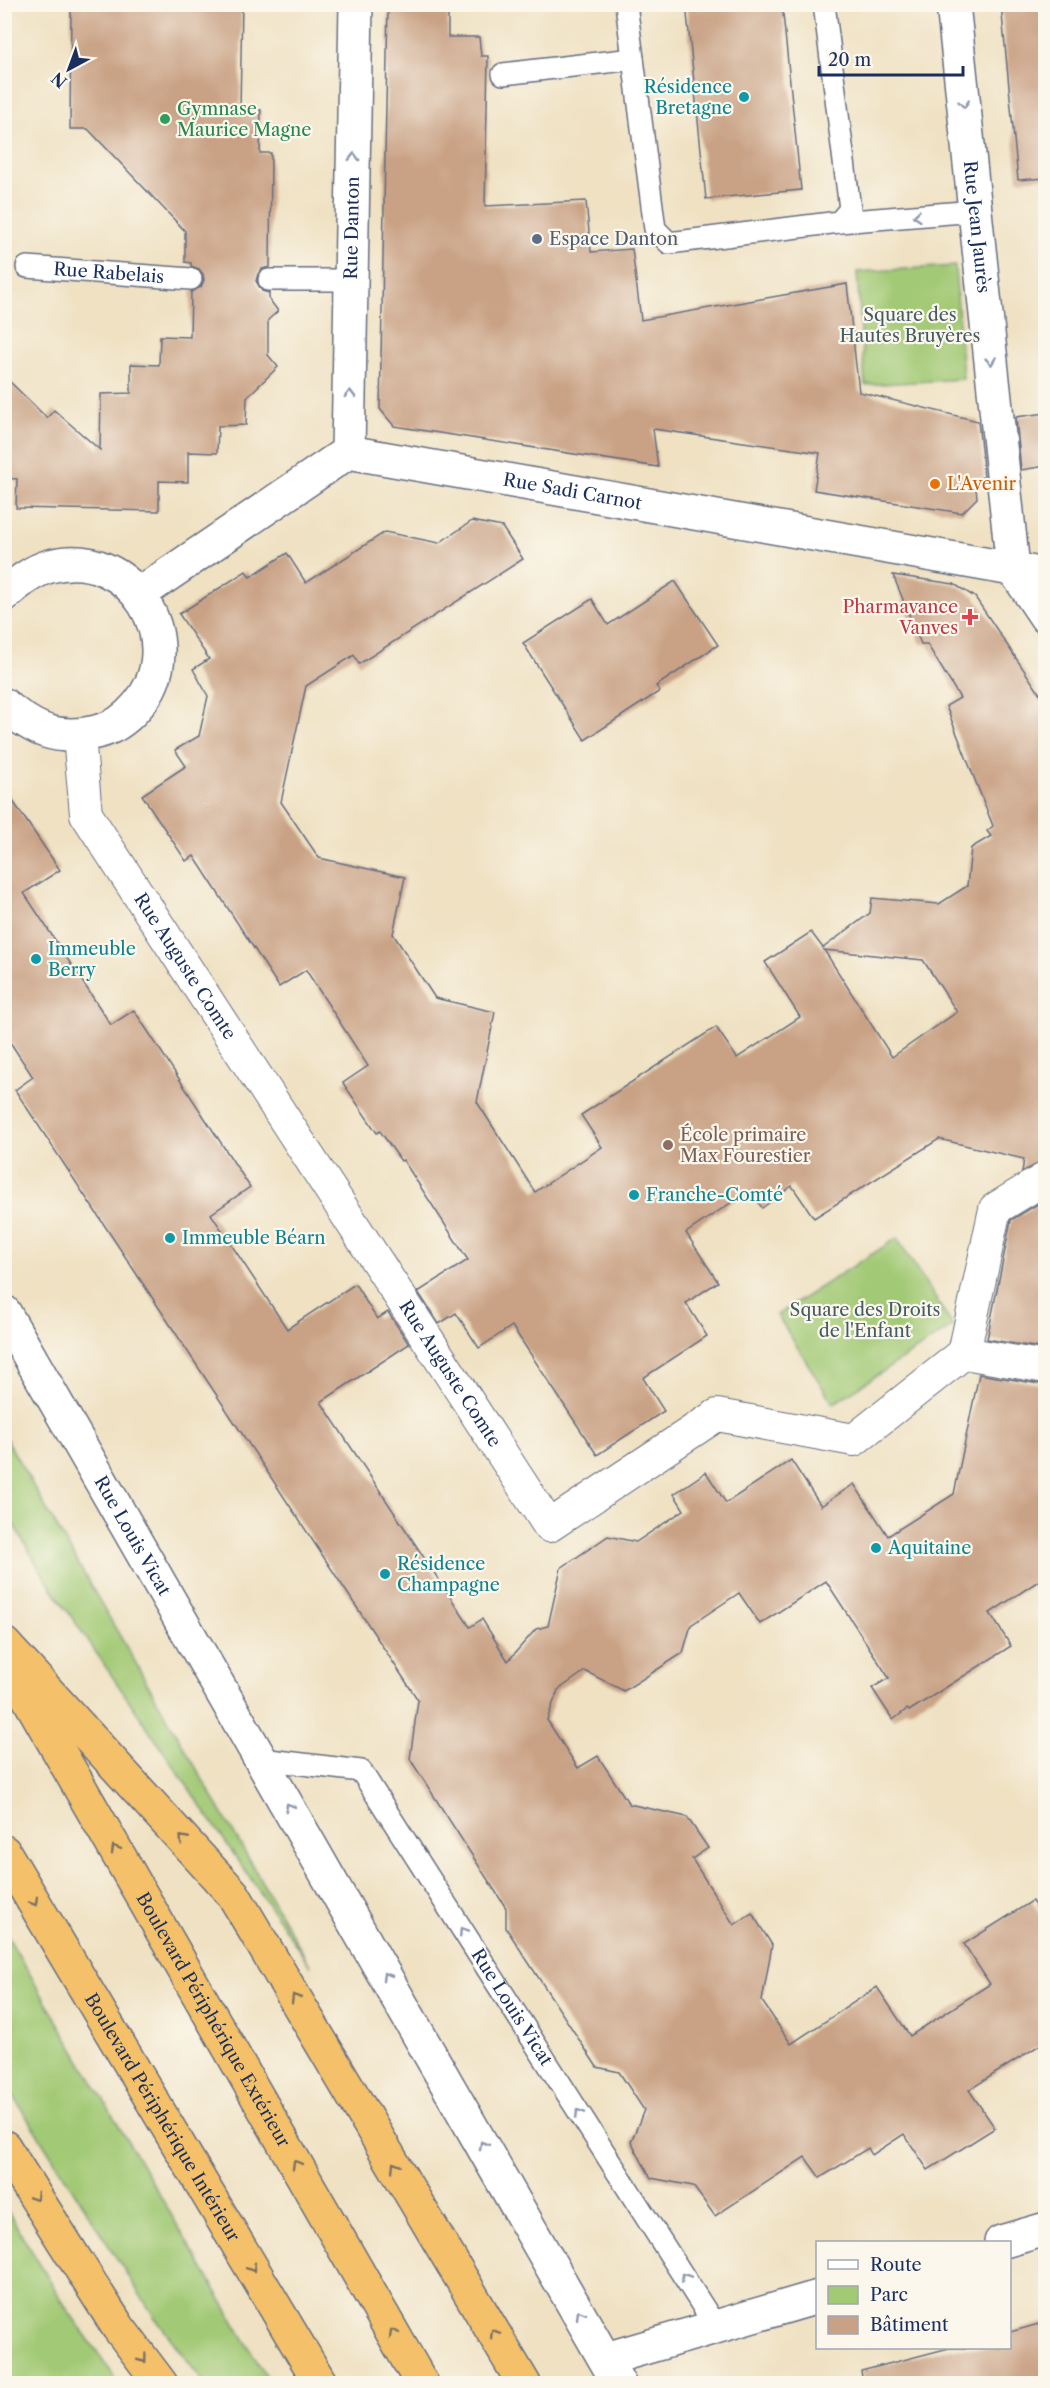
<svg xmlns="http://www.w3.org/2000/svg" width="1050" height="2388" font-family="'Libre Caslon Text',serif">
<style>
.green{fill:#a2c974;stroke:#5e7c69;stroke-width:1.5}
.building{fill:#c9a285;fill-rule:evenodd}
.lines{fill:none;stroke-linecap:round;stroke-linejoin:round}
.service-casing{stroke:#656d81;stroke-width:24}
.pedestrian-casing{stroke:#656d81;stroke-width:34}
.minor-casing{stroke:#656d81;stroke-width:36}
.tertiary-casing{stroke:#656d81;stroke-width:36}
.trunk-casing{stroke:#656d81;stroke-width:36}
.service{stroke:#fff;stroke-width:21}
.pedestrian{stroke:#fff;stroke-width:32}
.minor{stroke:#fff;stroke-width:33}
.tertiary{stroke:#fff;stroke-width:33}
.trunk{stroke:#f4c16b;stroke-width:33}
.oneway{stroke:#8d97ae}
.oneway2{stroke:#7d7164}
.culture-dot{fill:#0f9aa8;stroke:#fbf7ec;stroke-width:2}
.leisure-dot{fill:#2e9e5b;stroke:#fbf7ec;stroke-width:2}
.service-dot{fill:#5c6f8a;stroke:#fbf7ec;stroke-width:2}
.food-dot{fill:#e8710a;stroke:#fbf7ec;stroke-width:2}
.health-dot{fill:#e0444e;stroke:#fbf7ec;stroke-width:2}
.education-dot{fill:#8d6e63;stroke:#fbf7ec;stroke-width:2}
.labels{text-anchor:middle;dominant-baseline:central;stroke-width:4.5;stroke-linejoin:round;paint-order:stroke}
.culture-label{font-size:18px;fill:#0d838f;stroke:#fbf7ec;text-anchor:start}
.leisure-label{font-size:18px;fill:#27864d;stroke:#fbf7ec;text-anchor:start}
.street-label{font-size:18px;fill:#1b2f5e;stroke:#fbf7ec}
.service-label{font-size:18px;fill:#4e5e75;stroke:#fbf7ec;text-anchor:start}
.park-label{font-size:18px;fill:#445d65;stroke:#fbf7ec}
.food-label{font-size:18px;fill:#c56008;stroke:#fbf7ec;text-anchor:start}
.health-label{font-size:18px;fill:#be3a42;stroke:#fbf7ec;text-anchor:end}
.education-label{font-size:18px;fill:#785e54;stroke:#fbf7ec;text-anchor:start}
</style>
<rect width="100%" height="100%" fill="#fbf7ec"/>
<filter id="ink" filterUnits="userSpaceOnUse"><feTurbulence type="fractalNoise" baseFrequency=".0167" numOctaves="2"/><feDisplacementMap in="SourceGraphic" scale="12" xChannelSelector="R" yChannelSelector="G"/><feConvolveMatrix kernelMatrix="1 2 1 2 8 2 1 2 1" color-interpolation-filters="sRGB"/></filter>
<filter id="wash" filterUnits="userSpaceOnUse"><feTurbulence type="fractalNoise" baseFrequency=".008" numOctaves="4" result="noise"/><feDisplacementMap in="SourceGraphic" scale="24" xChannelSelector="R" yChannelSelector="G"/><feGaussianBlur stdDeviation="1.35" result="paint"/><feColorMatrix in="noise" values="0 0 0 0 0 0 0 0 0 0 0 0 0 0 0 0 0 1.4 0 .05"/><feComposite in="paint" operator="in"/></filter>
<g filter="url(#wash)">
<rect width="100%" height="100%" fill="#efe1c2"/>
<!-- green -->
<g class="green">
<polygon points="955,266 963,379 865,385 857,272"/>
<polygon points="897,1238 953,1326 833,1404 777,1315"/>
<polygon points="4,1437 5,1437 311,1967 45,1578 5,1510"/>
<polygon points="4,1932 5,1932 270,2383 204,2383 153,2315 19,2105 5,2079"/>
<polygon points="5,2207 67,2309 119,2383 5,2383"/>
</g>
<g id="blocks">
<!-- building -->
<g class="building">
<polygon points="71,4 242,4 240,109 261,110 260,153 271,153 270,267 262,269 258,274 256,281 262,291 269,293 269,299 278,311 268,320 268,355 278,367 247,397 246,425 218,426 217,453 188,452 188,482 159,481 159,511 16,508 17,479 4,478 4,376 47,418 54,410 100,450 101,394 131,393 131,364 159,365 160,336 190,337 191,292 201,287 204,280 203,274 199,269 191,266 191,263 185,262 185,231 88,129 70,129"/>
<polygon points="388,4 448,4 448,37 479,37 481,56 488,56 485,206 586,201 591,252 632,249 641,320 847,284 859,392 978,421 984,477 975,479 977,498 962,513 814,490 820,453 653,429 658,467 394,426 380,409"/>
<polygon points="686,4 782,4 801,190 706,199"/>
<polygon points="1001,4 1046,4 1046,178 1018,180"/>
<polygon points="1046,413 1046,466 1021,470 1016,417"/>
<path d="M472,521L502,527L523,559L359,664L354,655L306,686L281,802L319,858L405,877L393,934L435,998L495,1012L477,1102L535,1192L602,1147L581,1115L716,1027L737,1058L800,1017L765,962L811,932L823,948L870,913L872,898L939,904L967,886L971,848L991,836L987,831L993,826L946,706L960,698L927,644H921L893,575L954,584L975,597L1046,703V1160L1022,1172L1024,1159L939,1139L814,1218L792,1186L762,1208L750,1190L686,1233L718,1282L686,1303L707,1336L643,1378L664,1411L597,1455L512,1326L479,1348L456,1313L439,1324L418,1292L468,1260L403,1160L401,1161L380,1131L377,1133L343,1083L368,1066L306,970L279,987L194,856L186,861L142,795L186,766L175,750L199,736L208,696L193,669L209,659L179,614L246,571L250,577L287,553L306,583L385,532L439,543ZM824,950L923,960L957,1012L892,1057Z"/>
<polygon points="675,581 718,645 656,686 660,691 585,740 523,643 592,599 608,625"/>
<polygon points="4,788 60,870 24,893 111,1025 134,1010 250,1187 211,1214 287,1329 355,1284 377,1319 388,1312 409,1344 321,1402 470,1627 482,1619 508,1661 536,1629 548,1626 561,1568 608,1536 636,1542 684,1510 674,1494 706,1472 726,1503 791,1460 821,1506 854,1484 888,1536 954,1494 979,1374 1046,1385 1046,1576 990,1613 1011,1646 909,1711 907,1709 893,1720 872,1688 889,1678 826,1581 760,1624 739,1593 691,1625 683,1653 624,1691 585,1671 558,1690 547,1720 578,1768 598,1756 629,1804 687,1817 708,1848 692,1859 734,1925 752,1913 772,1945 762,2001 791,2044 877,1987 910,2036 990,1984 964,1944 1032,1901 1046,1923 1046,2041 969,2090 995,2128 928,2170 904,2134 872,2155 868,2148 820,2178 805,2157 715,2216 693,2186 651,2178 631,2142 644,2110 619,2072 597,2067 506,1928 506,1908 410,1759 418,1700 15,1090 33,1077 4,1033"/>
<polygon points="1046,1199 1046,1349 987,1339 1011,1220"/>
<polygon points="1046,2322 1046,2384 863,2384 861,2371 949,2348 1010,2348 1010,2332"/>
</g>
</g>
</g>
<g filter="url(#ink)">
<use href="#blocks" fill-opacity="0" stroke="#656d81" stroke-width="1.5"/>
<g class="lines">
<defs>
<g id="service">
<polyline points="626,4 655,229 669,243 839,222 850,209 824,4"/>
<polyline points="503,74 633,59"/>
<polyline points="839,222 975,211"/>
<path id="s1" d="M27,267L191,279"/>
<polyline points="269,280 351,280"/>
<path id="s2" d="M261,1759L361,1771L716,2327"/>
</g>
<g id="pedestrian">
<path id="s3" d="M79,736L86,814L549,1526L717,1415L854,1440L964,1353L1046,1367"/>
<polyline points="964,1353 995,1209 1046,1178"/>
</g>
<g id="minor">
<path id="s4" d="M953,4L1013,568L1046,617"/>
<path id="s5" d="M348,452L356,4"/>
<path d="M4,595C18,583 32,571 50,566C131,544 192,643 137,706C126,719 112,729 96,732C56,741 34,730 4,705"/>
<path id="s6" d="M138,595L348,452L1046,575"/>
<polyline points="1001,2242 1046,2229"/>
<polyline points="606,2359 818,2297"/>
</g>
<g id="tertiary">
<path id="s7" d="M4,1312L619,2384"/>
</g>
<g id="trunk">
<polyline points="4,1644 233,1894 524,2384"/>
<path id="s8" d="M17,1678L422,2384"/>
<path id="s9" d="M4,1852L321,2384"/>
<polyline points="4,2147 118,2327 161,2384"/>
</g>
</defs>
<!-- service casing -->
<use href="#service" class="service-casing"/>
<!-- pedestrian casing -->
<use href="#pedestrian" class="pedestrian-casing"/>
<!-- minor casing -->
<use href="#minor" class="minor-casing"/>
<!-- tertiary casing -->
<use href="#tertiary" class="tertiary-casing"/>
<!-- trunk casing -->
<use href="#trunk" class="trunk-casing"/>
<!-- service -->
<use href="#service" class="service"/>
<!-- pedestrian -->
<use href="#pedestrian" class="pedestrian"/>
<!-- minor -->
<use href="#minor" class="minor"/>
<!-- tertiary -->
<use href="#tertiary" class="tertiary"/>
<!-- trunk -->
<use href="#trunk" class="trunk"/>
</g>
<!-- one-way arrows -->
<defs><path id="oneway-chevron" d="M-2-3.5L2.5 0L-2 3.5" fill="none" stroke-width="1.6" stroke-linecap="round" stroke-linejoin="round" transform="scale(1.5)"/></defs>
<g class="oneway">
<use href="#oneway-chevron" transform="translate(964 104) rotate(84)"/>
<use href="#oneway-chevron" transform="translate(354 157) rotate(-89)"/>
<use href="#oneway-chevron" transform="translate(917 216) rotate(175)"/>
<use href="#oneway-chevron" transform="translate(991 361) rotate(84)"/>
<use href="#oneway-chevron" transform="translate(350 394) rotate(-89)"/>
<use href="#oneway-chevron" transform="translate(289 1807) rotate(-120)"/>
<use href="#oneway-chevron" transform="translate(463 1931) rotate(-123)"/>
<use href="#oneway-chevron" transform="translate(386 1976) rotate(-120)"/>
<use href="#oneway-chevron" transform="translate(579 2113) rotate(-123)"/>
<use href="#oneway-chevron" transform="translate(483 2145) rotate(-120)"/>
<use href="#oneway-chevron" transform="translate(685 2277) rotate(-123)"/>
<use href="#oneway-chevron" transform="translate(580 2314) rotate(-120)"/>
</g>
<g class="oneway2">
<use href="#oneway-chevron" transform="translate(183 1839) rotate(-132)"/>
<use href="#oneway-chevron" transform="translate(115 1849) rotate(-120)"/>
<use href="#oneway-chevron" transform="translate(34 1902) rotate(59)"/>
<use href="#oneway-chevron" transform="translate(295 1998) rotate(-121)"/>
<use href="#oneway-chevron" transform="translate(296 2164) rotate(-120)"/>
<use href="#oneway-chevron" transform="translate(395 2166) rotate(-121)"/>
<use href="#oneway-chevron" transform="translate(35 2197) rotate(57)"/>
<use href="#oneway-chevron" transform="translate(252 2268) rotate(59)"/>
<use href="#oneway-chevron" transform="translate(393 2333) rotate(-120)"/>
<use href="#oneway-chevron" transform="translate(494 2333) rotate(-121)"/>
<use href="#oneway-chevron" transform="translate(143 2359) rotate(53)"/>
</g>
</g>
<!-- markers -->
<g class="culture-dot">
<circle cx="744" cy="97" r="6"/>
<circle cx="36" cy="959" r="6"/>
<circle cx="634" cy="1195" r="6"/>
<circle cx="170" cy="1238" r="6"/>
<circle cx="876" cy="1548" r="6"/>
<circle cx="385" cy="1574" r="6"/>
</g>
<circle class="leisure-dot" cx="165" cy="119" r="6"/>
<circle class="service-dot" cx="537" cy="239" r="6"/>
<circle class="food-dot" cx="935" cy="484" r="6"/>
<path class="health-dot" d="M967 608h6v6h6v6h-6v6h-6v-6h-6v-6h6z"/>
<circle class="education-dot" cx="668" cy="1145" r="6"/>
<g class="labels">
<!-- culture labels -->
<g class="culture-label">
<text x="732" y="87" text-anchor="end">Résidence<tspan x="732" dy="21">Bretagne</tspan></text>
<text x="48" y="949">Immeuble<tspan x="48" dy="21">Berry</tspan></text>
<text x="646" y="1195">Franche-Comté</text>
<text x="182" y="1238">Immeuble Béarn</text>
<text x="888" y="1548">Aquitaine</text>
<text x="397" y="1564">Résidence<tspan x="397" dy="21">Champagne</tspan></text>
</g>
<!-- leisure labels -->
<g class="leisure-label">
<text x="177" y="109">Gymnase<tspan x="177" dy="21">Maurice Magne</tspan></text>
</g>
<!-- street labels -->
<g class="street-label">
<text stroke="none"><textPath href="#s4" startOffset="224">Rue Jean Jaurès</textPath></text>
<text stroke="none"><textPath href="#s5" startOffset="224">Rue Danton</textPath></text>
<text stroke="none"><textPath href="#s1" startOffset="82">Rue Rabelais</textPath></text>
<text stroke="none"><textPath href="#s6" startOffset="482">Rue Sadi Carnot</textPath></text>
<text stroke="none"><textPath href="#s3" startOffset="260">Rue Auguste Comte</textPath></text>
<text stroke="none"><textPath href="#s3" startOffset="746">Rue Auguste Comte</textPath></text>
<text stroke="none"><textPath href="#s7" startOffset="258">Rue Louis Vicat</textPath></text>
<text stroke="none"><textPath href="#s2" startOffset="381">Rue Louis Vicat</textPath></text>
<text stroke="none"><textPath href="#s8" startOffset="394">Boulevard Périphérique Extérieur</textPath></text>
<text stroke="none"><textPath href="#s9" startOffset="309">Boulevard Périphérique Intérieur</textPath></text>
</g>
<!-- service labels -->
<g class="service-label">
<text x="549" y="239">Espace Danton</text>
</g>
<!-- park labels -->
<g class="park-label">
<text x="910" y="315">Square des<tspan x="910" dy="21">Hautes Bruyères</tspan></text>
<text x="865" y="1310">Square des Droits<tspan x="865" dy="21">de l'Enfant</tspan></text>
</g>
<!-- food labels -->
<g class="food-label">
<text x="947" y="484">L'Avenir</text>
</g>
<!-- health labels -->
<g class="health-label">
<text x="958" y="607">Pharmavance<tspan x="958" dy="21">Vanves</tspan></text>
</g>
<!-- education labels -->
<g class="education-label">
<text x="680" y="1135">École primaire<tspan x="680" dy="21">Max Fourestier</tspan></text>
</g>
</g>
<!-- margin -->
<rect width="1050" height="2388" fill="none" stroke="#fbf7ec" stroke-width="24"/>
<!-- legend -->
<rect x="816" y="2241" width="195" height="108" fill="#fbf7ec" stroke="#a1a7b3" stroke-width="1.5"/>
<rect x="828" y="2260" width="30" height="9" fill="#ffffff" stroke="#a1a7b3" stroke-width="1.5"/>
<text x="870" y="2271" font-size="18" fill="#1b2f5e">Route</text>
<rect x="828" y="2286" width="30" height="18" fill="#a2c974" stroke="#a1a7b3" stroke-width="1.5"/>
<text x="870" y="2301" font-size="18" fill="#1b2f5e">Parc</text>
<rect x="828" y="2316" width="30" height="18" fill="#c9a285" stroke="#a1a7b3" stroke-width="1.5"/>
<text x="870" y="2331" font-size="18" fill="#1b2f5e">Bâtiment</text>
<!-- north arrow -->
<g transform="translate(69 69) rotate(221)" stroke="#fbf7ec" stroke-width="4.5" paint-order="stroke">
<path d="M0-4.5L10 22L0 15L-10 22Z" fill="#1b2f5e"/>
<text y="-9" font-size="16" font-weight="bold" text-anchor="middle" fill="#1b2f5e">N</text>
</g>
<!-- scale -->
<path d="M819 66v9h144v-9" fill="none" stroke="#1b2f5e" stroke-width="3"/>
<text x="828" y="66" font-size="18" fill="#1b2f5e" stroke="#fbf7ec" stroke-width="4.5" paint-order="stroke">20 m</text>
</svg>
